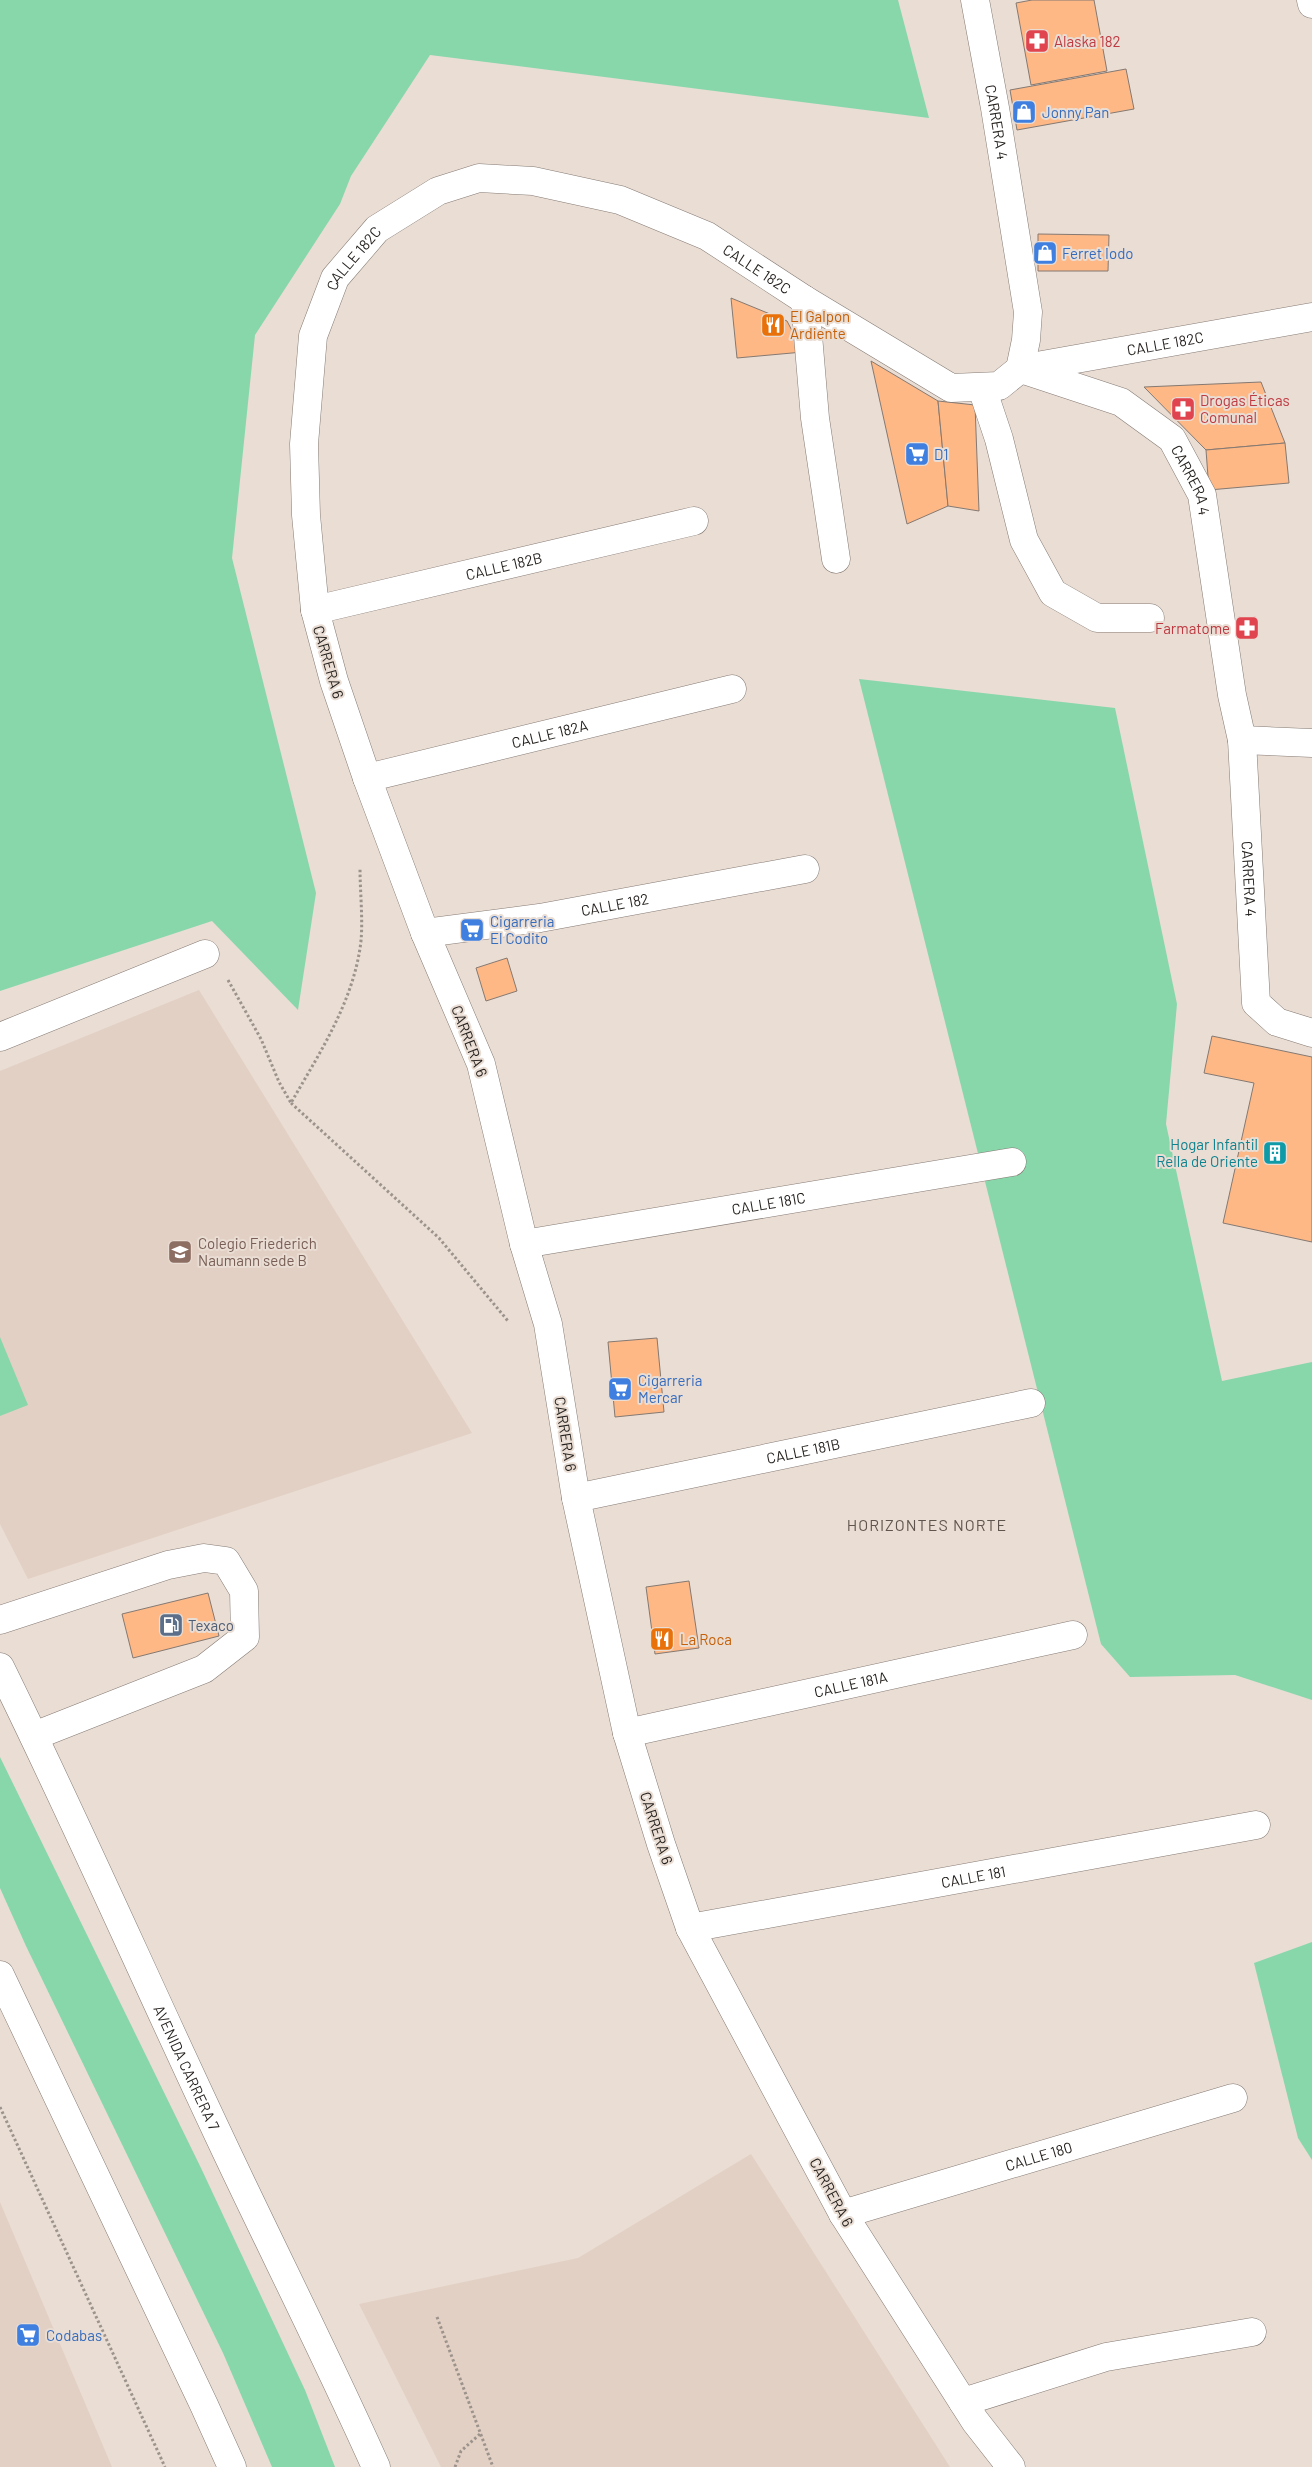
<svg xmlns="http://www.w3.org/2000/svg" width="1312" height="2467" font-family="Barlow,sans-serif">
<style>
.built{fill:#e3d0c4}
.green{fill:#88d7ab}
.building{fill:#fdb886;stroke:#857972}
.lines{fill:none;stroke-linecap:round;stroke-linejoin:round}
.minor-casing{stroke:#867b74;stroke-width:29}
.major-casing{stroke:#867b74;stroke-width:29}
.path{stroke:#9c938c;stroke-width:3;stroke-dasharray:2.5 2.5;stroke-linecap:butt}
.minor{stroke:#fff;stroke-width:28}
.major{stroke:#fff;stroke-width:28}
.labels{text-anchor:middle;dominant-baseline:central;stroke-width:4;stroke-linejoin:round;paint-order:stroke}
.health-label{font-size:15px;fill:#be3a42;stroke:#e9ddd4;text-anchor:start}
.shop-label{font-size:15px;fill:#366cbe;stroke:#e9ddd4;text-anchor:start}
.street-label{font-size:15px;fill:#231f1c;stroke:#e9ddd4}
.food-label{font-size:15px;fill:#c56008;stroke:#e9ddd4;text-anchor:start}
.culture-label{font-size:15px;fill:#0d838f;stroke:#e9ddd4;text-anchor:end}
.education-label{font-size:15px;fill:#785e54;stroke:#e9ddd4;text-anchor:start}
.service-label{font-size:15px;fill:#4e5e75;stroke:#e9ddd4;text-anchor:start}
.neighbourhood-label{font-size:16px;letter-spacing:1px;fill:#60554e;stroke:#e9ddd4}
</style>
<rect width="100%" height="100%" fill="#e9ddd4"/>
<!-- built -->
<g class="built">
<polygon points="199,990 472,1433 28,1579 0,1524 0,1071"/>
<polygon points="751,2154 950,2467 441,2467 359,2304 578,2258"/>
<polygon points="0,2202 112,2467 0,2467"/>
</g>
<!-- green -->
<g class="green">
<polygon points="0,0 898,0 929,118 430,55 351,176 340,204 255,335 232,558 316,893 298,1010 212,921 0,991"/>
<polygon points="859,679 1115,708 1177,1004 1166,1124 1222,1381 1312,1362 1312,1700 1235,1675 1130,1677 1101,1644"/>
<polygon points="0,1337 28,1405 0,1416"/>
<polygon points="0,1757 201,2168 305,2390 335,2467 272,2467 223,2353 26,1946 0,1888"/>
<polygon points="1312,1942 1312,2160 1298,2138 1254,1963"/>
</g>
<!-- building -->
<g class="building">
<polygon points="1032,0 1094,0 1107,71 1031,85 1016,3"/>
<polygon points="1126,69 1134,109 1017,130 1010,90"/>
<polygon points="1038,234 1109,235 1108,271 1038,271"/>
<polygon points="731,298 787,321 803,352 737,358"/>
<polygon points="871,361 938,401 948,506 907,524"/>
<polygon points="1261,382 1285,443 1206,450 1144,387"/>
<polygon points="938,401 975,405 979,511 948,506"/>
<polygon points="1285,443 1289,483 1209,490 1206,450"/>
<polygon points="507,958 517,991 486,1001 476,968"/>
<polygon points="1212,1036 1312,1057 1312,1242 1223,1223 1254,1083 1204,1073"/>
<polygon points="657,1338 664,1412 615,1417 608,1342"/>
<polygon points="689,1581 699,1648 655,1654 646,1587"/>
<polygon points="208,1593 219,1636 133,1658 122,1614"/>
</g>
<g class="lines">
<defs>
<g id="minor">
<path id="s1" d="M975,0L995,108L1028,312L1026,340L1020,369"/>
<polyline points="1311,0 1312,4"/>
<polyline points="805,300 815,418 836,559"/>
<path id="s2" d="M1024,370L1121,402L1172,439L1202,495L1232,695L1242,740L1256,1003L1277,1022L1312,1033"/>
<polyline points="982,388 999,439 1024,540 1053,593 1097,618 1150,618"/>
<path id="s3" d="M315,610L694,521"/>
<polyline points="1242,740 1312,743"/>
<path id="s4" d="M367,778L732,689"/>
<path id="s5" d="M425,933L540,918L805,869"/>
<polyline points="0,1037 205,954"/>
<path id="s6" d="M524,1244L1012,1162"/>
<path id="s7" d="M576,1498L1031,1403"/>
<polyline points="0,1620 168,1565 204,1558 226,1561 244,1591 245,1637 204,1669 34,1736"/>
<path id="s8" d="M627,1733L1073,1635"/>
<path id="s9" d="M690,1928L1256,1825"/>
<path id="s10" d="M843,2214L1233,2098"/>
<polyline points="963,2402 1106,2357 1252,2332"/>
<path id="s11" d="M1011,2467L975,2421L843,2214L690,1928L661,1844L627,1733L576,1498L548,1324L524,1244L481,1064L425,933L367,778L334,681L315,610L306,515L304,444L313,336L335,278L377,229L438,191L479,178L533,181L620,200L707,236L805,300L951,388L999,386L1020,369L1312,317"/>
</g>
<g id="major">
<path id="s12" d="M0,1667C76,1821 145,1979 218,2134C270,2245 326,2355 376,2467"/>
<polyline points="0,1975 204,2405 232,2467"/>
</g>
</defs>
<!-- minor casing -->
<use href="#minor" class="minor-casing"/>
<!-- major casing -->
<use href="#major" class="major-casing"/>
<!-- path -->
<g class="path">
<path d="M228,980L261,1039L279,1082L291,1103C320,1052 354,1001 361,941C363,918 360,892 360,868"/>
<polyline points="291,1103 439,1238 508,1321"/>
<polyline points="0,2107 165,2467"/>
<polyline points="437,2317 493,2467"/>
<polyline points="455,2467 461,2451 480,2434"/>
</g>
<!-- minor -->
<use href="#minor" class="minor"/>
<!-- major -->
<use href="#major" class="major"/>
</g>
<!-- icons -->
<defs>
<symbol id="pharmacy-square" viewBox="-11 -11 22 22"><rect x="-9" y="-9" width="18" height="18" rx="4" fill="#e0444e" stroke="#e9ddd4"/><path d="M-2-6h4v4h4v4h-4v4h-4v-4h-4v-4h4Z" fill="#fff"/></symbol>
<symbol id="shop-square" viewBox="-11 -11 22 22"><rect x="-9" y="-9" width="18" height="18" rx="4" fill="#3f7fe0" stroke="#e9ddd4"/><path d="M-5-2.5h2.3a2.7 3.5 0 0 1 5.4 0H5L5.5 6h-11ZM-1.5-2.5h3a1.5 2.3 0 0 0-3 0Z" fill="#fff"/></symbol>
<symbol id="restaurant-square" viewBox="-11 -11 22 22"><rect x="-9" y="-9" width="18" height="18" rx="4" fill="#e8710a" stroke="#e9ddd4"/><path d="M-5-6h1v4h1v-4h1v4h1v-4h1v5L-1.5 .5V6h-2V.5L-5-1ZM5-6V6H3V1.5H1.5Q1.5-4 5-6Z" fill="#fff"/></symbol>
<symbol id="supermarket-square" viewBox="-11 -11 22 22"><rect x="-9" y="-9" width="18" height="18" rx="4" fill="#3f7fe0" stroke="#e9ddd4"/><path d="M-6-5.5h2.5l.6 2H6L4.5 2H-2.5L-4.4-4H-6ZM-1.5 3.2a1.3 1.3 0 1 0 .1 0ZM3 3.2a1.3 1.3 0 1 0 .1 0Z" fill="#fff"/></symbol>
<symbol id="building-square" viewBox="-11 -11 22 22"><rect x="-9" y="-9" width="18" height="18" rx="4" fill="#0f9aa8" stroke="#e9ddd4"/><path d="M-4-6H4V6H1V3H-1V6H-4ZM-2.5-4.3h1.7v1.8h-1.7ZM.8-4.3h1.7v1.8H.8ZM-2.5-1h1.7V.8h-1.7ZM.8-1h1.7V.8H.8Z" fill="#fff"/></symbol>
<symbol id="school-square" viewBox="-11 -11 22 22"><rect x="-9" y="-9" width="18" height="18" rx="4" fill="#8d6e63" stroke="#e9ddd4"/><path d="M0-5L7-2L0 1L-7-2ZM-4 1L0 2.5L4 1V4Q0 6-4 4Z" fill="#fff"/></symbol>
<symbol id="fuel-square" viewBox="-11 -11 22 22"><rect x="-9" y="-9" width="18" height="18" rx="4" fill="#5c6f8a" stroke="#e9ddd4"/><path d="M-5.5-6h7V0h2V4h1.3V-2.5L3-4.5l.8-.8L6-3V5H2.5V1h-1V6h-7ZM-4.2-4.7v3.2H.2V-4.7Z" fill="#fff"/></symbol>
</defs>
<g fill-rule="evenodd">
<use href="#pharmacy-square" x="1023" y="27" width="28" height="28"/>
<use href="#shop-square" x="1010" y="98" width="28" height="28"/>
<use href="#shop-square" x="1031" y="239" width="28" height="28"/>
<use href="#restaurant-square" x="759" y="311" width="28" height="28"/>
<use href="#pharmacy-square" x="1169" y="395" width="28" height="28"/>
<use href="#supermarket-square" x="903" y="440" width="28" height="28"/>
<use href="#pharmacy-square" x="1233" y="614" width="28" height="28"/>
<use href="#supermarket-square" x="458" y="916" width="28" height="28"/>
<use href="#building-square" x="1261" y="1139" width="28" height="28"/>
<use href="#school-square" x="166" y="1238" width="28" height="28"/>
<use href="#supermarket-square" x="606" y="1375" width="28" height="28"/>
<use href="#fuel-square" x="157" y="1611" width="28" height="28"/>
<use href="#restaurant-square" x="648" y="1625" width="28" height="28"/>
<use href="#supermarket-square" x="14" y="2321" width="28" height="28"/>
</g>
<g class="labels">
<!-- health labels -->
<g class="health-label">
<text x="1054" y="41">Alaska 182</text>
<text x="1200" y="400">Drogas Éticas<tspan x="1200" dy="17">Comunal</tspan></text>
<text x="1230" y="628" text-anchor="end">Farmatome</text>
</g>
<!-- shop labels -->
<g class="shop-label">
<text x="1042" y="112">Jonny Pan</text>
<text x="1062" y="253">Ferret Iodo</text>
<text x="934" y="454">D1</text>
<text x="490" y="921">Cigarreria<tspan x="490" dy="17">El Codito</tspan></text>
<text x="638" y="1380">Cigarreria<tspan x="638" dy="17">Mercar</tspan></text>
<text x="46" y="2335">Codabas</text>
</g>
<!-- street labels -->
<g class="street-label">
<text stroke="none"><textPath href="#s1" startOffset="124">CARRERA 4</textPath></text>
<text stroke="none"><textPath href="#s11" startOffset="2366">CALLE 182C</textPath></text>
<text stroke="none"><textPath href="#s11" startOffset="2816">CALLE 182C</textPath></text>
<text stroke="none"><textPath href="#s11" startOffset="3266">CALLE 182C</textPath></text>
<text stroke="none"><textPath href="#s2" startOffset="211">CARRERA 4</textPath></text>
<text stroke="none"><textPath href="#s3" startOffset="194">CALLE 182B</textPath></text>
<text transform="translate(329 662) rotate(74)">CARRERA 6</text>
<text stroke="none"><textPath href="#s4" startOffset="188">CALLE 182A</textPath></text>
<text stroke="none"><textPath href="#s2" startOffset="616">CARRERA 4</textPath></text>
<text stroke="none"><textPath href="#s5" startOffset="192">CALLE 182</textPath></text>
<text transform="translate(470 1041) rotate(69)">CARRERA 6</text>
<text stroke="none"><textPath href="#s6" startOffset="248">CALLE 181C</textPath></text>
<text transform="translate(566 1434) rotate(81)">CARRERA 6</text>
<text stroke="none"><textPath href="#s7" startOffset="232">CALLE 181B</textPath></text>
<text stroke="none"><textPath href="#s8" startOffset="229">CALLE 181A</textPath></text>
<text transform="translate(657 1828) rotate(72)">CARRERA 6</text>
<text stroke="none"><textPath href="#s9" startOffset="288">CALLE 181</textPath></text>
<text stroke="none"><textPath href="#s12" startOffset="442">AVENIDA CARRERA 7</textPath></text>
<text stroke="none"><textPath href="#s10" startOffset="204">CALLE 180</textPath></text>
<text transform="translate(832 2192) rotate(62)">CARRERA 6</text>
</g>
<!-- food labels -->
<g class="food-label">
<text x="790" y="316">El Galpon<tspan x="790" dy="17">Ardiente</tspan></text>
<text x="680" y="1639">La Roca</text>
</g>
<!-- culture labels -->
<g class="culture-label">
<text x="1258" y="1144">Hogar Infantil<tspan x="1258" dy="17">Rella de Oriente</tspan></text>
</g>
<!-- education labels -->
<g class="education-label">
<text x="198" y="1243">Colegio Friederich<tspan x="198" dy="17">Naumann sede B</tspan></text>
</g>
<!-- service labels -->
<g class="service-label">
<text x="188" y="1625">Texaco</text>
</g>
<!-- neighbourhood labels -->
<g class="neighbourhood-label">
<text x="927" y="1524">HORIZONTES NORTE</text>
</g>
</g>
</svg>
